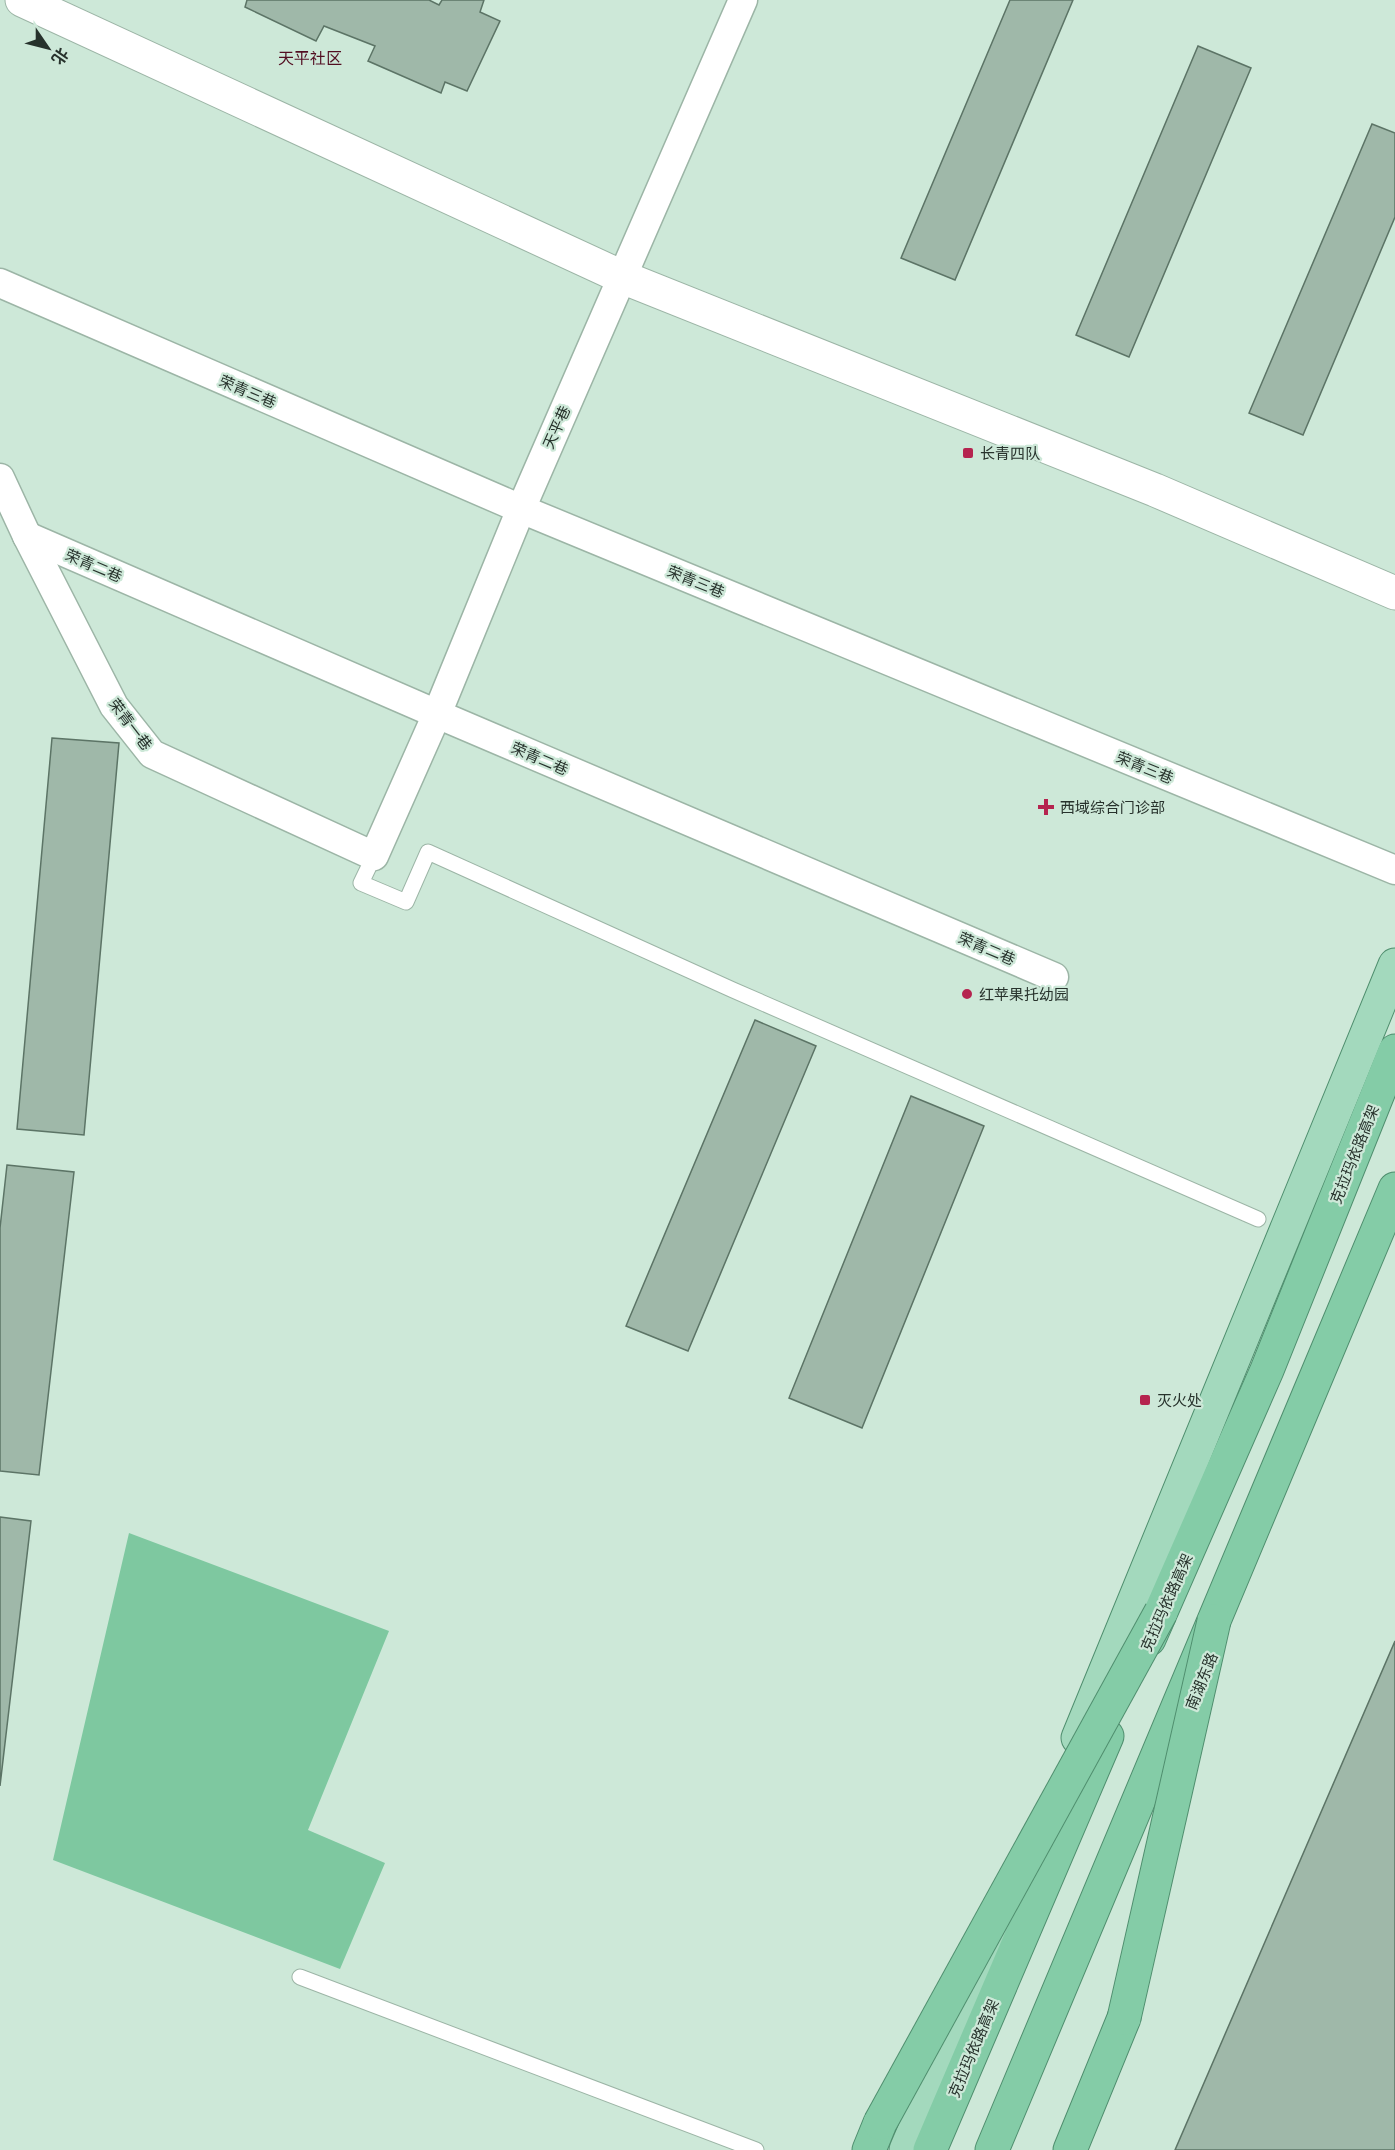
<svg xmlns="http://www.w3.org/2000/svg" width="1395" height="2150" font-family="'Noto Sans','Noto Sans SC',sans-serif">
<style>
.green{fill:#7ec8a0}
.building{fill:#9fb8a9;stroke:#5c7466;stroke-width:1.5}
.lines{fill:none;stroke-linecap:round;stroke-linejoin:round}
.service-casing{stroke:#9cb5a6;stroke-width:17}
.minor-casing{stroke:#9cb5a6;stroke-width:31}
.tertiary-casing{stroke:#9cb5a6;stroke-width:35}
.primary-casing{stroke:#4f8e6e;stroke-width:35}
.trunk-casing{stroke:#4f8e6e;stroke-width:35}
.service{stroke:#fff;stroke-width:15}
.minor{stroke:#fff;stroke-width:28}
.tertiary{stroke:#fff;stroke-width:33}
.primary{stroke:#a3d9bd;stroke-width:33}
.trunk{stroke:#84cca7;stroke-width:33}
.trunk-bridge-casing{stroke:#4f8e6e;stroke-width:35;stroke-linecap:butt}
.trunk-bridge{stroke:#84cca7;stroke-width:33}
.poi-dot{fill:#b5244f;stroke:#cde8d8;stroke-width:2}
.labels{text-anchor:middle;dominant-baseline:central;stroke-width:4.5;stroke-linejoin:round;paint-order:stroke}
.street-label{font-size:15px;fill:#27322c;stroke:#cde8d8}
.poi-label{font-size:15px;fill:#27322c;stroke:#cde8d8;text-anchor:start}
.neighbourhood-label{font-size:16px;fill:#520e21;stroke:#cde8d8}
</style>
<rect width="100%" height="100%" fill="#cde8d8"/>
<!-- green -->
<polygon class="green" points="129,1533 389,1631 308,1830 385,1863 340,1969 53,1860"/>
<!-- building -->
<g class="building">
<polygon points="247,0 429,0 439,5 442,0 484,0 480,12 500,21 467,91 445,82 441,93 368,61 375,46 324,26 316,41 245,7"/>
<polygon points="1010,0 1073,0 955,280 901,258"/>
<polygon points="1198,46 1251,68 1129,357 1076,335"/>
<polygon points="1372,124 1395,133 1395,217 1303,435 1249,413"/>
<polygon points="52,738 119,743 84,1135 17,1129"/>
<polygon points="755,1020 816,1046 688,1351 626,1326"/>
<polygon points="911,1096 984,1126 862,1428 789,1398"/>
<polygon points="7,1165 74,1172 39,1475 0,1471 0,1228"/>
<polygon points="0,1517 31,1521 0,1786"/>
<polygon points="1395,1641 1395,2150 1175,2150"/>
</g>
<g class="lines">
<defs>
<g id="service">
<polyline points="374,856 361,883 406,902 428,852 733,990 1258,1219"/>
<polyline points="300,1977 756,2150"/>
</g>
<g id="minor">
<polyline points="0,283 521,509 1395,870"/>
<polyline points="0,478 27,536 114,706 152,754 374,856 437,714 521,509 743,0"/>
<polyline points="27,536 437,714 1054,977"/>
</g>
<polyline id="tertiary" points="22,0 622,277 1155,490 1395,593"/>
<g id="primary">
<polyline points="1078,1738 1395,965"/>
<polyline points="906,2150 998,1933"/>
</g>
<g id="trunk">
<polyline points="1149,1639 1267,1370 1395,1051"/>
<polyline points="869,2150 880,2123"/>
<polyline points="930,2150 1107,1736"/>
<polyline points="992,2150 1395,1189"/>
<polyline points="1070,2150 1124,2018"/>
</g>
</defs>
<!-- service casing -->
<use href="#service" class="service-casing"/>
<!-- minor casing -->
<use href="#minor" class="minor-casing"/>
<!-- tertiary casing -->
<use href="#tertiary" class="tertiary-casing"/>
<!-- primary casing -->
<use href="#primary" class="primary-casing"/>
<!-- trunk casing -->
<use href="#trunk" class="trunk-casing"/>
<!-- service -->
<use href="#service" class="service"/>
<!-- minor -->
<use href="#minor" class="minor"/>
<!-- tertiary -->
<use href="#tertiary" class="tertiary"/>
<!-- primary -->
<use href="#primary" class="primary"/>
<!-- trunk -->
<use href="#trunk" class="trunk"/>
<defs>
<g id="trunk-bridge">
<polyline points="1124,2018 1214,1621"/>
<polyline points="880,2123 1161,1612"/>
</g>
</defs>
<!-- trunk-bridge casing -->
<use href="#trunk-bridge" class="trunk-bridge-casing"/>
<!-- trunk-bridge -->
<use href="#trunk-bridge" class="trunk-bridge"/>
</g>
<!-- markers -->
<g class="poi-dot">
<rect x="962" y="447" width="12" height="12" rx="3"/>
<path d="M1043 798h6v6h6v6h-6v6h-6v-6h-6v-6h6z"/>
<circle cx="967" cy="994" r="6"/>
<rect x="1139" y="1394" width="12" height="12" rx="3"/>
</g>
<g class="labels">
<!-- street labels -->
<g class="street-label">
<text transform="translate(248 391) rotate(23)">荣青三巷</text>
<text transform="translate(556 427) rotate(-66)">天平巷</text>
<text transform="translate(94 565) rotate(23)">荣青二巷</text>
<text transform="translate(696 581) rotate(22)">荣青三巷</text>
<text transform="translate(131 724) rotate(53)">荣青一巷</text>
<text transform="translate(540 758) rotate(23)">荣青二巷</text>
<text transform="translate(1145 767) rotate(22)">荣青三巷</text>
<text transform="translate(987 948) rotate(23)">荣青二巷</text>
<text transform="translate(1354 1154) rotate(-68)">克拉玛依路高架</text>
<text transform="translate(1166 1602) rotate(-66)">克拉玛依路高架</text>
<text transform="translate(1201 1681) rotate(-68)">南湖东路</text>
<text transform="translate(973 2048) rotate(-67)">克拉玛依路高架</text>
</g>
<!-- poi labels -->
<g class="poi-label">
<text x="980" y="453">长青四队</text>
<text x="1060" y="807">西域综合门诊部</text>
<text x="979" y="994">红苹果托幼园</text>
<text x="1157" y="1400">灭火处</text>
</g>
<!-- neighbourhood labels -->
<g class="neighbourhood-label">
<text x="310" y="58">天平社区</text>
</g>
</g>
<!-- north arrow -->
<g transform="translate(48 48) rotate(125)" stroke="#cde8d8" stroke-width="4.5" paint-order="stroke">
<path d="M0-4.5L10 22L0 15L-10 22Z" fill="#27322c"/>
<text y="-9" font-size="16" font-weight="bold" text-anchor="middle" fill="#27322c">北</text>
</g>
</svg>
